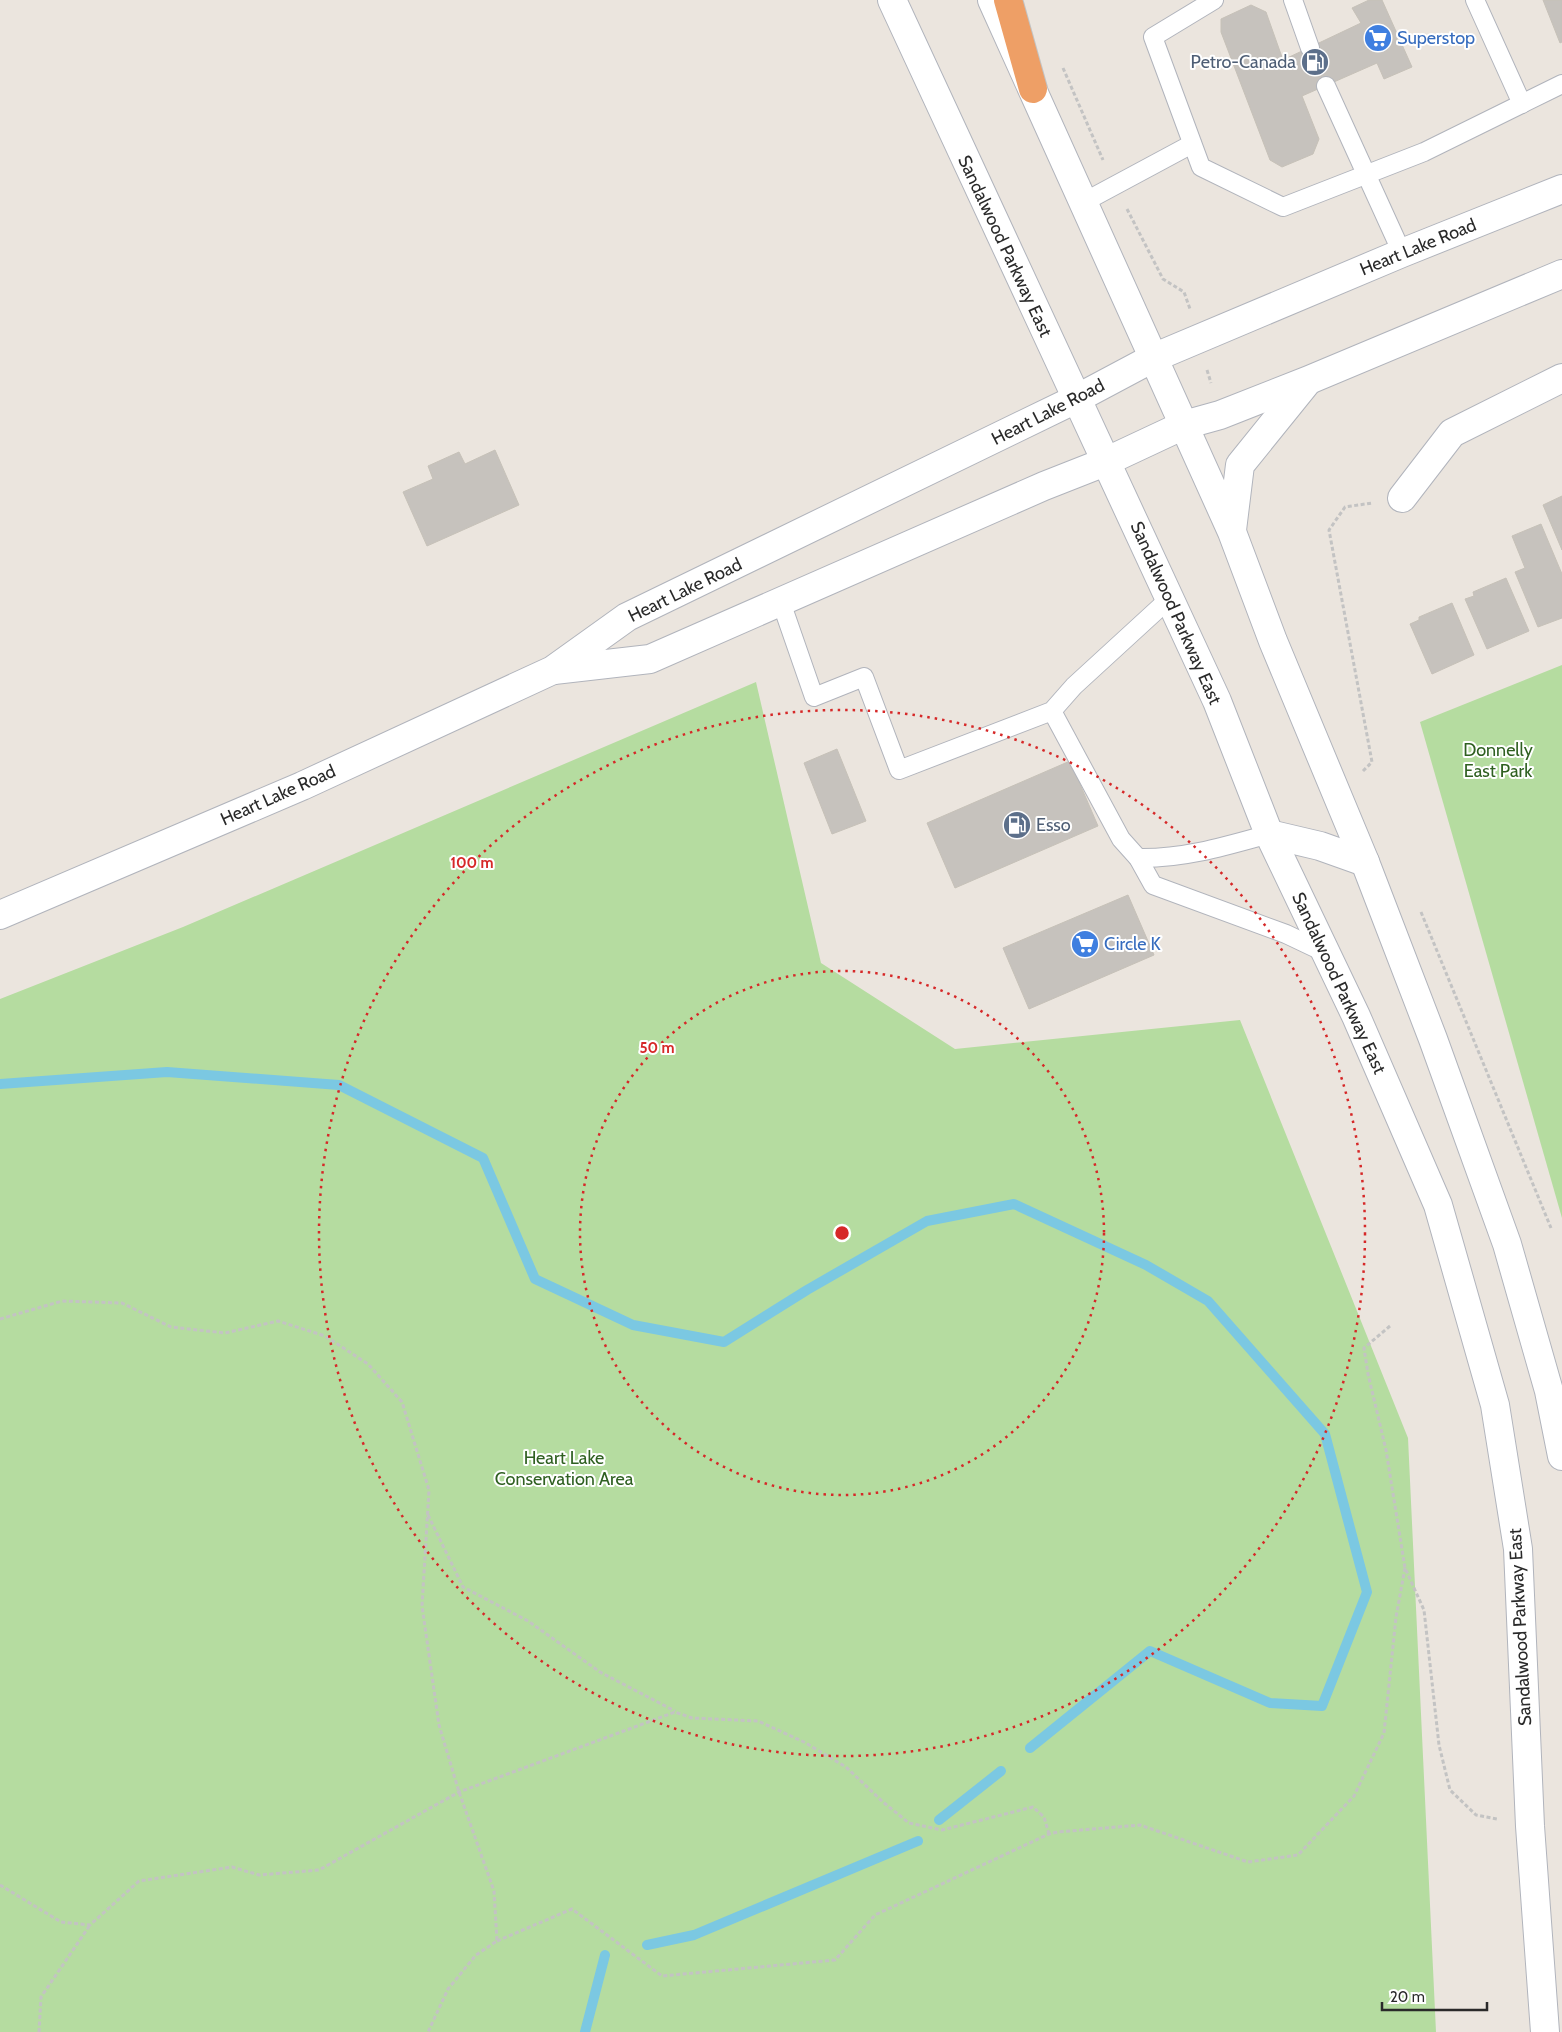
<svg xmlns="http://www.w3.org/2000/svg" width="1562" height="2032" font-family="Cabin,sans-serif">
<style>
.green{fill:#b5dca0}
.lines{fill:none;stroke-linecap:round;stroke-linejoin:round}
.stream{stroke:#7bc8e2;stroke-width:10}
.building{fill:#c6c2bd;stroke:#c6c1b8}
.lane-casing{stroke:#b1b4bc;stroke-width:20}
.street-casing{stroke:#b1b4bc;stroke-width:30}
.secondary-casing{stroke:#b1b4bc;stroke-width:30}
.highway-casing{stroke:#c3c3c3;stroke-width:30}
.path{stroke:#c3c3c3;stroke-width:3;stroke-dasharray:4 2.5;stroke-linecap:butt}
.lane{stroke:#fff;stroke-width:18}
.street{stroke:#fff;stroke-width:28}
.secondary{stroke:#fff;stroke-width:28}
.highway{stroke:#ee9f66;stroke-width:28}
.ring{fill:none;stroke:#d62828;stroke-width:2.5;stroke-dasharray:2.5 5}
.labels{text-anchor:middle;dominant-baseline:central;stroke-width:4;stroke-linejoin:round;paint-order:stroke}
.shop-label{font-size:18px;fill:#366cbe;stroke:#fff;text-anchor:start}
.service-label{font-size:18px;fill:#4e5e75;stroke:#fff;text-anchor:end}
.street-label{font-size:18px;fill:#2a2a2a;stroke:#fff}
.park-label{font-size:18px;fill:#2f6021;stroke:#fff}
.centre{fill:#d62828;stroke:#fff;stroke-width:2.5}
.ring-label{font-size:15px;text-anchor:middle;font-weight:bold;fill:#d62828;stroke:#fff;stroke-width:4;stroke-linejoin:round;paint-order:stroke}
</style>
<rect width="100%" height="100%" fill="#ebe5de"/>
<!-- green -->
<g class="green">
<polygon points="1562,665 1562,1218 1420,722"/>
<polygon points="756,682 821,963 955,1049 1240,1020 1408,1438 1436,2032 0,2032 0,999 183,927"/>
</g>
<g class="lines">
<!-- stream -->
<g class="stream">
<polyline points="0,1084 167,1072 339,1085 483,1158 535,1279 633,1325 724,1342 807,1290 927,1221 1014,1204 1146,1265 1208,1301 1325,1434 1367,1592 1322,1706 1270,1703 1150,1651 1030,1748"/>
<polyline points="939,1820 1001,1771"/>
<polyline points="647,1945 694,1935 918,1841"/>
<polyline points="585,2032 605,1955"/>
</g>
</g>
<!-- building -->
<g class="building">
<polygon points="1369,0 1382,0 1412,67 1384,79 1377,63 1302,96 1319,139 1313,154 1282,167 1270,160 1221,32 1221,19 1251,5 1266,12 1283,60 1361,23 1352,8"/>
<polygon points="1543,0 1562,0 1562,42 1560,43"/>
<polygon points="495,450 519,505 427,546 403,492 433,479 428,466 459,452 465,464"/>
<polygon points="1562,496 1562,550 1543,505"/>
<polygon points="1541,524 1562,574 1562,618 1538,627 1515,572 1525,568 1512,536"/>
<polygon points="1506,578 1529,631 1487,649 1465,599 1474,596 1473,592"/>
<polygon points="1452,603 1474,655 1432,674 1410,624 1419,620 1419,617"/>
<polygon points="837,749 866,821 832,834 804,763"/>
<polygon points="1070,761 1098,826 955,888 927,823"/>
<polygon points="1128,895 1154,955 1029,1009 1003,948"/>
</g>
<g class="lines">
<defs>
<g id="lane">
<polyline points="1214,0 1153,37 1201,167 1283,207 1424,152 1562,84"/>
<polyline points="1293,0 1310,48"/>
<polyline points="1475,0 1522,104"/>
<polyline points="1326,86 1402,253"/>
<polyline points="1084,202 1192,144"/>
<polyline points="781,602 814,697 864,677 899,770 1052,711 1074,686 1170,598"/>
<polyline points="1052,711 1121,839 1138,858 1153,885 1286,934 1326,953"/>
<path d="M1138,858C1183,859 1226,846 1269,834"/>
</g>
<polyline id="street" points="1402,498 1452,433 1562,378"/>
<g id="secondary">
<polyline points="892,0 1217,701 1269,834 1356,1016 1438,1205 1495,1405 1518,1549 1530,1826 1545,2032"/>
<polyline points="992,0 1232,532 1273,641 1365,862 1433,1039 1507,1244 1549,1391 1562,1456"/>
<polyline points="1232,530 1240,465 1307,382"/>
<polyline points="554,670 650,659 1044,486 1105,462 1184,425 1220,415 1309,380 1562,274"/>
<polyline points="1269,834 1320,846 1365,862"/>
<polyline points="0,915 302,786 553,670 627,617 1076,399 1153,358 1402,253 1562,189"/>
</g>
<polyline id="highway" points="1008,0 1033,89"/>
</defs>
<!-- lane casing -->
<use href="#lane" class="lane-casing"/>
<!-- street casing -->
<use href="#street" class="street-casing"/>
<!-- secondary casing -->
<use href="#secondary" class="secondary-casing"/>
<!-- highway casing -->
<use href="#highway" class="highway-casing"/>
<!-- path -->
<g class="path">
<polyline points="1063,68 1103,160"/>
<polyline points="1127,209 1163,279 1184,292 1190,309"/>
<polyline points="1207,370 1211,383"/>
<polyline points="1363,771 1372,762 1329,530 1345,507 1372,503"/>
<polyline points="1421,912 1551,1228"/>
<polyline points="0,1319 62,1301 122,1303 171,1327 225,1333 278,1321 325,1336 368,1364 402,1402 429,1490 422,1606 439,1725 459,1792 494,1891 497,1941 476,1955 448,1989 428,2032"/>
<polyline points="1390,1326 1364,1348 1368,1374 1386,1450 1405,1568 1424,1610 1439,1745 1450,1790 1476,1815 1497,1819"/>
<polyline points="428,1515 463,1587 528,1621 600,1672 675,1711"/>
<polyline points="0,1885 61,1922 90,1925 139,1881 232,1867 259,1875 319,1870 459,1792 675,1712 692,1718 758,1721 804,1742 846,1767 883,1802 909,1823 942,1830 1033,1807 1044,1817 1049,1834"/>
<polyline points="497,1941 572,1909 662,1976 835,1960 875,1915 1049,1834 1058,1832 1140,1825 1248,1862 1298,1855 1354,1796 1384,1733 1396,1617 1405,1568"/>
<polyline points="39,2032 41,1997 90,1925"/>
</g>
<!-- lane -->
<use href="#lane" class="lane"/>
<!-- street -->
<use href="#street" class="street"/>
<!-- secondary -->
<use href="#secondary" class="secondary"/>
<!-- highway -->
<use href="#highway" class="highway"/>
</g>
<!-- distance rings -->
<g class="ring">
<circle cx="842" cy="1233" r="262"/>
<circle cx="842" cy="1233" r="523"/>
</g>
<!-- icons -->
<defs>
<symbol id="supermarket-disc" viewBox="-11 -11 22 22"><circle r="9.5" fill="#3f7fe0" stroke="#fff"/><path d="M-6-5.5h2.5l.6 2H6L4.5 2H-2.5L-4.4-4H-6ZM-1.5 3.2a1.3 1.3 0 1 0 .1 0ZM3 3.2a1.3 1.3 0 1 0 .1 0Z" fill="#fff"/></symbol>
<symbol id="fuel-disc" viewBox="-11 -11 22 22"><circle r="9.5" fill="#5c6f8a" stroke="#fff"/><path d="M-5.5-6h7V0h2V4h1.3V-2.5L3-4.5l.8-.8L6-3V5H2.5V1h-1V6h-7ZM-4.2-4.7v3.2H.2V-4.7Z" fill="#fff"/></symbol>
</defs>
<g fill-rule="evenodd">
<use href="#supermarket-disc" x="1362" y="22" width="32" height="32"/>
<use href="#fuel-disc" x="1299" y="46" width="32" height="32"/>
<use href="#fuel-disc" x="1001" y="809" width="32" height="32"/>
<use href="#supermarket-disc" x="1069" y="928" width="32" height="32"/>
</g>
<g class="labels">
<!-- shop labels -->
<g class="shop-label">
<text x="1397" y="38">Superstop</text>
<text x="1104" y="944">Circle K</text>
</g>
<!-- service labels -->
<g class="service-label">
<text x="1296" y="62">Petro-Canada</text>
<text x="1036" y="825" text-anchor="start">Esso</text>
</g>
<!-- street labels -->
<g class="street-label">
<text transform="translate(1005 246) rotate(65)">Sandalwood Parkway East</text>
<text transform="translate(1418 247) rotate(-22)">Heart Lake Road</text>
<text transform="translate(1048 412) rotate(-27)">Heart Lake Road</text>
<text transform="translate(685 590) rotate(-26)">Heart Lake Road</text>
<text transform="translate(1176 613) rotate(66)">Sandalwood Parkway East</text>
<text transform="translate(278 795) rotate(-24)">Heart Lake Road</text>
<text transform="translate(1339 983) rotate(65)">Sandalwood Parkway East</text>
<text transform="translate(1520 1627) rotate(-93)">Sandalwood Parkway East</text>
</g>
<!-- park labels -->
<g class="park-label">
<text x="1498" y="750">Donnelly<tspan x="1498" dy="21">East Park</tspan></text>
<text x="564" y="1458">Heart Lake<tspan x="564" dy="21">Conservation Area</tspan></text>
</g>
</g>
<circle cx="842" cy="1233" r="8" class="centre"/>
<g class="ring-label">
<text x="472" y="868">100 m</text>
<text x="657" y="1053">50 m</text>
</g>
<!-- scale -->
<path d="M1382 2002v8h105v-8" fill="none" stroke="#2a2a2a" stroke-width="2.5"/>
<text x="1390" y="2002" font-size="15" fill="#2a2a2a" stroke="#ffffff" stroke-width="4" paint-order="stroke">20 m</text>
</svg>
